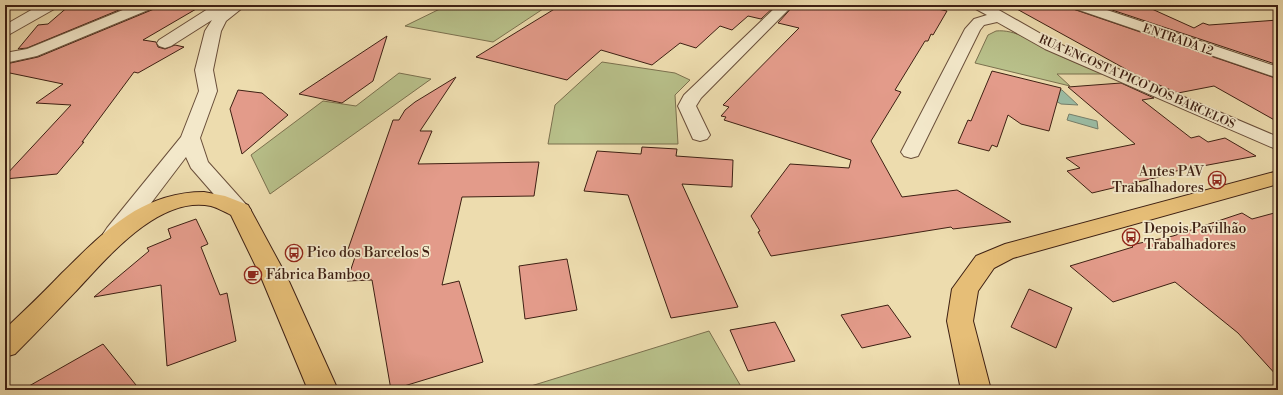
<svg xmlns="http://www.w3.org/2000/svg" width="1283" height="395" font-family="'Libre Bodoni',serif">
<style>
.green{fill:#b8c08a;stroke:#7b704e}
.water{fill:#9bbca4;stroke:#767e6a}
.building{fill:#e39b8a;stroke:#3e2013}
.lines{fill:none;stroke-linecap:round;stroke-linejoin:round}
.minor-casing{stroke:#6a4f3a;stroke-width:2}
.major-casing{stroke:#3e2013;stroke-width:2}
.minor{fill:#f3e8ca;fill-rule:evenodd}
.major{fill:#e6be77;fill-rule:evenodd}
.labels{text-anchor:middle;dominant-baseline:central;stroke-width:3.5;stroke-linejoin:round;paint-order:stroke}
.far-street-label{font-size:12px;fill:#3e2013;stroke:#f3e8ca}
.poi-label{font-size:14px;fill:#3e2013;stroke:#f3e8ca;text-anchor:start}
</style>
<rect width="100%" height="100%" fill="#eddcae"/>
<filter id="stains"><feTurbulence type="fractalNoise" baseFrequency=".005" numOctaves="4"/><feColorMatrix values="0 0 0 0 .2 0 0 0 0 .09 0 0 0 0 .02 0 0 0 .5 -.17"/></filter>
<radialGradient id="worn" r=".72"><stop offset=".6" stop-color="#630" stop-opacity="0"/><stop offset="1" stop-color="#630" stop-opacity=".3"/></radialGradient>
<!-- green -->
<g class="green">
<polygon points="448,5 549,5 493,42 405,26"/>
<path d="M996,31C1016,29 1032,42 1048,50C1066,59 1084,66 1103,74H1057L1070,86L975,63L988,35Z"/>
<polygon points="602,62 675,73 690,80 675,95 678,144 548,144 555,105"/>
<polygon points="399,73 431,79 270,194 251,155 323,101 356,106"/>
<polygon points="709,331 743,390 518,390"/>
</g>
<!-- water -->
<g class="water">
<polygon points="1057,89 1062,90 1078,105 1061,104 1054,100"/>
<polygon points="1069,114 1097,121 1098,129 1067,120"/>
</g>
<!-- building -->
<g class="building">
<polygon points="70,5 131,5 27,48 18,49 38,25 48,24"/>
<polygon points="156,5 203,5 143,40 156,42 158,47 165,49 175,45 184,47 138,73 134,72 82,142 84,142 57,174 5,179 5,176 71,105 36,103 63,84 5,72 6,64 38,57 154,9"/>
<polygon points="561,5 776,5 761,19 748,16 732,30 720,26 696,48 680,43 652,65 601,50 567,80 476,57"/>
<polygon points="794,5 918,5 947,11 933,35 931,34 928,41 925,41 895,90 901,92 871,141 902,197 957,190 1011,222 953,229 951,227 771,256 758,232 760,231 751,216 790,164 849,168 851,160 724,120 726,117 721,116 729,107 723,105 799,28 778,23"/>
<polygon points="1097,5 1143,5 1194,28 1203,23 1209,25 1278,20 1278,65"/>
<polygon points="1070,6 1073,9 1278,79 1278,122 1214,86 1178,93 1140,77 1015,8"/>
<polygon points="387,36 373,81 342,103 299,94"/>
<polygon points="992,71 1061,88 1049,131 1021,124 1008,115 997,147 992,145 989,151 958,143 968,120 971,121"/>
<polygon points="456,77 420,131 432,131 418,164 539,162 534,196 462,197 442,285 459,281 483,362 391,390 372,280 347,281 355,257 345,258 393,120 399,120 405,110 415,102"/>
<polygon points="1121,83 1154,98 1142,100 1191,138 1199,136 1208,142 1225,138 1256,156 1160,174 1163,176 1092,193 1067,171 1080,168 1066,158 1135,144 1068,87"/>
<polygon points="238,90 262,93 288,115 242,154 230,109"/>
<polygon points="642,147 677,149 676,156 733,160 732,187 682,184 738,307 671,318 628,195 584,191 597,151 641,154"/>
<polygon points="1278,212 1278,377 1238,333 1175,282 1113,302 1070,266 1133,247 1131,245 1173,236 1242,213 1252,219"/>
<polygon points="196,219 208,244 201,247 220,295 227,293 236,341 167,366 161,285 94,297 149,251 147,248 171,238 168,229"/>
<polygon points="567,259 577,310 525,319 519,266"/>
<polygon points="1029,289 1072,308 1056,348 1011,327"/>
<polygon points="888,305 911,337 862,348 841,315"/>
<polygon points="775,322 795,361 748,371 730,330"/>
<polygon points="103,344 140,390 22,390"/>
</g>
<g class="lines">
<defs>
<g id="minor">
<polygon points="40,5 58,5 56,8 10,34 5,36 5,25"/>
<polygon points="135,5 155,5 153,8 37,56 5,63 5,53 27,49"/>
<polygon points="214,5 246,5 226,21 221,31 213,70 217,91 200,138 208,162 251,210 248,215 240,217 232,215 191,168 186,157 123,240 115,242 107,240 103,234 107,228 181,137 199,91 195,70 205,31 212,20 171,46 165,48 159,46 157,43 159,40"/>
<polygon points="778,5 793,5 701,98 696,106 710,135 707,139 700,141 693,139 678,106 684,95"/>
<polygon points="972,5 990,5 1057,43 1278,137 1278,150 1045,49 997,22 984,25 980,30 918,156 911,158 904,156 901,152 965,29 974,19 987,15 974,8"/>
<polygon points="1071,5 1092,5 1278,67 1278,78 1073,8"/>
</g>
<g id="major">
<polygon points="1278,171 1278,184 1013,258 994,268 978,291 973,321 991,390 961,390 947,321 952,289 976,256 1005,244"/>
<path d="M204,192L225,196L248,205L287,277L338,390H308L261,277L231,215C225,212 218,208 211,206C159,195 108,257 77,290C56,312 36,333 15,354L5,357V329C24,311 44,292 62,273C104,232 141,192 204,192Z"/>
</g>
</defs>
<!-- minor casing -->
<use href="#minor" class="minor-casing"/>
<!-- major casing -->
<use href="#major" class="major-casing"/>
<!-- minor -->
<use href="#minor" class="minor"/>
<!-- major -->
<use href="#major" class="major"/>
</g>
<!-- icons -->
<defs>
<symbol id="bus-ring" viewBox="-11 -11 22 22"><circle r="9.5" fill="#f3e8ca" stroke="#8f2418" stroke-width="1.5"/><path d="M-5-6H5V4H4V6H2V4H-2V6H-4V4H-5ZM-3.5-4V0h7V-4ZM-3.5 1.2v1.5H-2V1.2ZM2 1.2v1.5H3.5V1.2Z" fill="#8f2418"/></symbol>
<symbol id="cafe-ring" viewBox="-11 -11 22 22"><circle r="9.5" fill="#f3e8ca" stroke="#8f2418" stroke-width="1.5"/><path d="M-5.5-4.5H6V0H3Q3 3.5 0 3.5H-2.5Q-5.5 3.5-5.5 0ZM3-3.2v2h1.7v-2ZM-6 4.5H4V6H-6Z" fill="#8f2418"/></symbol>
</defs>
<g fill-rule="evenodd">
<use href="#bus-ring" x="1207" y="170" width="20" height="20"/>
<use href="#bus-ring" x="1121" y="227" width="20" height="20"/>
<use href="#bus-ring" x="284" y="243" width="20" height="20"/>
<use href="#cafe-ring" x="243" y="265" width="20" height="20"/>
</g>
<g class="labels">
<!-- far-street labels -->
<g class="far-street-label">
<text transform="translate(1178 40) rotate(19)">ENTRADA 12</text>
<text transform="translate(1137 82) rotate(24)">RUA ENCOSTA PICO DOS BARCELOS</text>
</g>
<!-- poi labels -->
<g class="poi-label">
<text x="1204" y="172" text-anchor="end">Antes PAV<tspan x="1204" dy="16">Trabalhadores</tspan></text>
<text x="1144" y="229">Depois Pavilhão<tspan x="1144" dy="16">Trabalhadores</tspan></text>
<text x="307" y="253">Pico dos Barcelos S</text>
<text x="266" y="275">Fábrica Bamboo</text>
</g>
</g>
<!-- margin -->
<rect width="1283" height="395" fill="none" stroke="#eddcae" stroke-width="20"/>
<rect x="6" y="6" width="1271" height="383" fill="none" stroke="#3e2013" stroke-width="2"/>
<rect x="10" y="10" width="1263" height="375" fill="none" stroke="#3e2013"/>
<rect width="100%" height="100%" filter="url(#stains)"/>
<rect width="100%" height="100%" fill="url(#worn)"/>
</svg>
